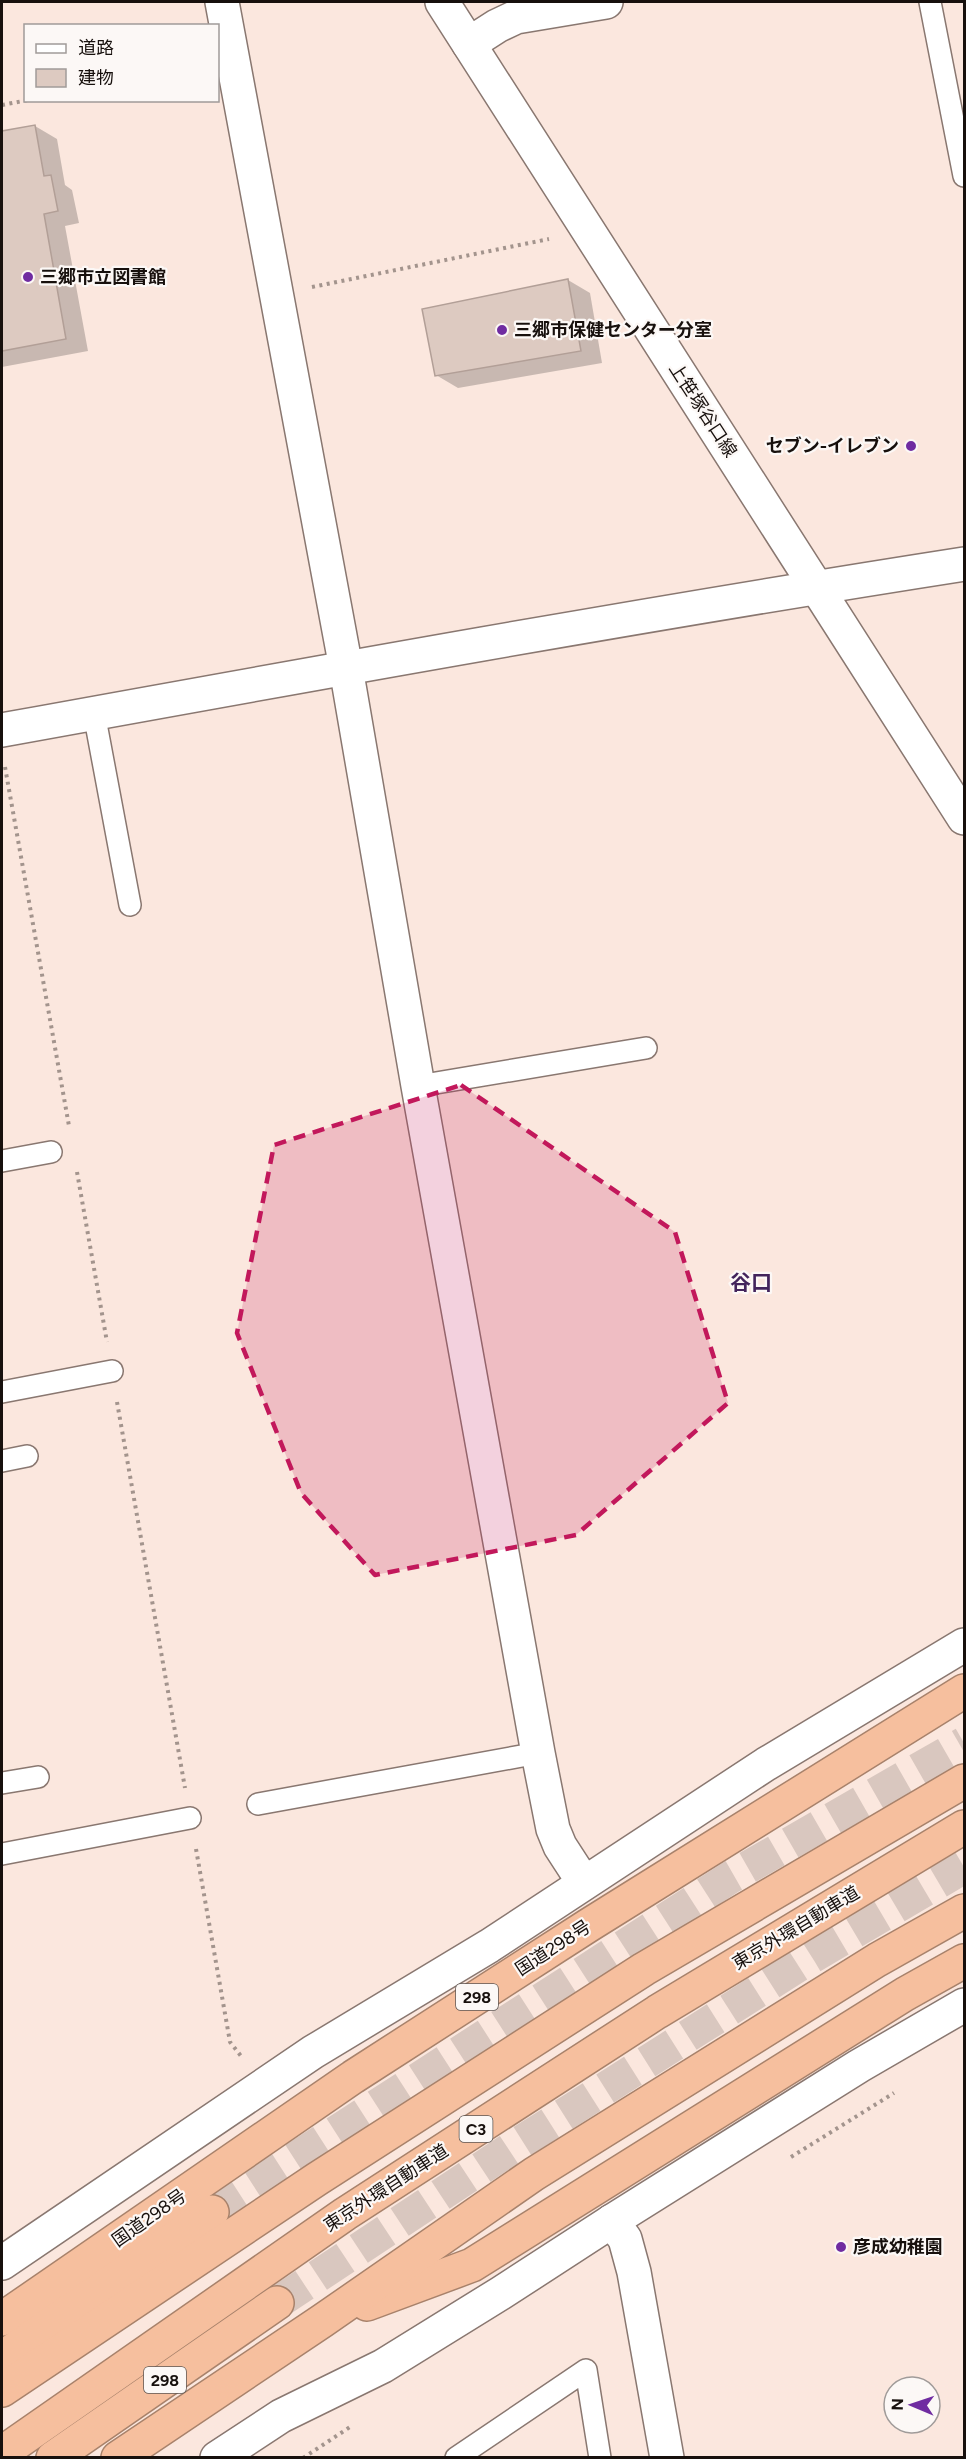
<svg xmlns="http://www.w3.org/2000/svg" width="966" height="2459" font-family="Figtree,'Noto Sans JP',sans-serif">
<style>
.shadow{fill:#0003}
.building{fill:#ddcac1;stroke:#b29f97;stroke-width:1.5}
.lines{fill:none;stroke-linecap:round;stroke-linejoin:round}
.highway-tunnel{stroke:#d9c7bf;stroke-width:33;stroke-dasharray:33 16;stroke-linecap:butt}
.lane-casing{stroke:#897770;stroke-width:24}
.street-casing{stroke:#897770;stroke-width:36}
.secondary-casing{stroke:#897770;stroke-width:36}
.highway-casing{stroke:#a8826b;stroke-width:36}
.path{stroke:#a3948d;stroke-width:4;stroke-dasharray:3 4.5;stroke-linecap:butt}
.lane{stroke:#fff;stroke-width:21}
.street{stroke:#fff;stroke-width:33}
.secondary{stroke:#fff;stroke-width:33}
.highway{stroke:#f6bf9e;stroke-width:33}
.marked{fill:#c2185b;fill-opacity:0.2;stroke:#c2185b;stroke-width:4.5;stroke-dasharray:12 8;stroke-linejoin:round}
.poi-dot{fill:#702ca1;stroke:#fcf8f6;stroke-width:2}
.labels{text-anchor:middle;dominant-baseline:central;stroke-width:4.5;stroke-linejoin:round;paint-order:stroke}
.shield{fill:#fcf8f6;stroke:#5c5653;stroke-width:1.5}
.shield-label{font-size:16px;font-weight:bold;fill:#17100d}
.poi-label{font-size:18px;font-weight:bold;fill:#17100d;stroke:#fcf8f6;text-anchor:start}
.street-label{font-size:18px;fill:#17100d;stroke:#fcf8f6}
.quarter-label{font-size:21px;font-weight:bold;fill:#43245c;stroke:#fcf8f6}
</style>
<rect width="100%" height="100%" fill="#fbe7de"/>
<!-- shadow -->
<g class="shadow">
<polygon points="35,126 57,139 65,185 72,190 79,223 65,226 88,351 2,367 2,132"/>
<polygon points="568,280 590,293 602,363 458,388 436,375"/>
</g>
<!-- building -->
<g class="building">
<polygon points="35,125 44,176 51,175 58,211 44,214 66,339 2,351 2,131"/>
<polygon points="568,279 581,351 435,376 422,309"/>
</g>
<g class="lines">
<!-- highway-tunnel -->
<g class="highway-tunnel">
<polyline points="212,2212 731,1877 964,1743"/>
<polyline points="277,2303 513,2147 812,1957 964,1867"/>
</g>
<defs>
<g id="lane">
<polyline points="930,2 964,176"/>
<polyline points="94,713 130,905"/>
<polyline points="418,1086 646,1048"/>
<polyline points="2,1161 51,1152"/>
<polyline points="2,1392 112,1371"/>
<polyline points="2,1461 27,1456"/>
<polyline points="2,1783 38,1777"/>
<polyline points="258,1804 538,1753"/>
<polyline points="2,1854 190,1818"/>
<polyline points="456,2458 586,2370 600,2458"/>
</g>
<g id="street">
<polyline points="222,2 346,668 418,1086 538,1753 553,1829 560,1846 584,1883"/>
<polyline points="469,44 497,26 516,17 606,2"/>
<path d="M2,730C322,672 643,614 964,564"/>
<polyline points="612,2221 625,2239 634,2272 667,2458"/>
<polyline points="2,2263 313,2052 489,1946 766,1764 964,1645"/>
<polyline points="217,2458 281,2416 383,2366 501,2293 612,2221 859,2066 964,2005"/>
</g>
<polyline id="secondary" points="442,2 964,818"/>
<g id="highway">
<polyline points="367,2304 472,2265 905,1994 964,1961"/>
<polyline points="2,2319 353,2077 589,1925 964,1691"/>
<polyline points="2,2358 212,2212"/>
<polyline points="2,2390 317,2179 644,1969 964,1781"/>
<polyline points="2,2453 345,2214 657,2012 964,1827"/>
<polyline points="53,2458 277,2303"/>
<polyline points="118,2458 322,2321 534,2174 877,1960 964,1911"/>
</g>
</defs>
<!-- lane casing -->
<use href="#lane" class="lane-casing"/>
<!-- street casing -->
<use href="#street" class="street-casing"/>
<!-- secondary casing -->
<use href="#secondary" class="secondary-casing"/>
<!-- highway casing -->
<use href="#highway" class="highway-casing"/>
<!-- path -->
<g class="path">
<polyline points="2,105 28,100"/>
<polyline points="312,287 549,239"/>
<polyline points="5,767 69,1126"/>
<polyline points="77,1172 107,1342"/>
<polyline points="117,1402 185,1788"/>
<polyline points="196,1849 230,2042 241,2056"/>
<polyline points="791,2157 894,2093"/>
<polyline points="303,2458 350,2427"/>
</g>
<!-- lane -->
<use href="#lane" class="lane"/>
<!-- street -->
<use href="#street" class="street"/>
<!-- secondary -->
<use href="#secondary" class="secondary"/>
<!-- highway -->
<use href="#highway" class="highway"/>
</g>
<!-- marked area -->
<path class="marked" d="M461,1085L675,1232L728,1403L576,1535L375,1575L301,1493L237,1333L274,1145Z"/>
<!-- markers -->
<g class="poi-dot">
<circle cx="28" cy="277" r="6"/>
<circle cx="502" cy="330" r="6"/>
<circle cx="911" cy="446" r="6"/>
<circle cx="841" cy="2247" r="6"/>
</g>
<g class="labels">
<!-- shield labels -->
<g class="shield">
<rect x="456" y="1984" width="42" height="26" rx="4.5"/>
<rect x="459.5" y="2116" width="33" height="26" rx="4.5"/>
<rect x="144" y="2367" width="42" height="26" rx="4.5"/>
</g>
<g class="shield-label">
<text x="477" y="1997">298</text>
<text x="476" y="2129">C3</text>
<text x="165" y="2380">298</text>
</g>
<!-- poi labels -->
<g class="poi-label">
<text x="40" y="277">三郷市立図書館</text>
<text x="514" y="330">三郷市保健センター分室</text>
<text x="899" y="446" text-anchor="end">セブン-イレブン</text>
<text x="853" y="2247">彦成幼稚園</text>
</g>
<!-- street labels -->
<g class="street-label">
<text transform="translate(703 410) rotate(57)">上笹塚谷口線</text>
<text transform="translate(796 1928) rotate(-31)">東京外環自動車道</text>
<text transform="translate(553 1948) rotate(-33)">国道298号</text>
<text transform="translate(386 2188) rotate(-33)">東京外環自動車道</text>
<text transform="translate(149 2218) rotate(-35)">国道298号</text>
</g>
<!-- quarter labels -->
<g class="quarter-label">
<text x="751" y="1282">谷口</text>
</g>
</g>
<!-- border -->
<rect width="966" height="2459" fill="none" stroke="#17100d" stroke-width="6"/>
<!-- legend -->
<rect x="24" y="24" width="195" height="78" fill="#fcf8f6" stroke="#a09b99" stroke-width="1.5"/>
<rect x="36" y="44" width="30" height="9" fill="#ffffff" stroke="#a09b99" stroke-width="1.5"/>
<text x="78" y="54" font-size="18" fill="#17100d">道路</text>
<rect x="36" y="69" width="30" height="18" fill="#ddcac1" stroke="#a09b99" stroke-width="1.5"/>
<text x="78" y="84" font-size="18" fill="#17100d">建物</text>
<!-- north arrow -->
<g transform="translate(912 2405) rotate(272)"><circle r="28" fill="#fcf8f6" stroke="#a09b99" stroke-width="1.5"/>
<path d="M0-4.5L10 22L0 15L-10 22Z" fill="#702ca1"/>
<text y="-9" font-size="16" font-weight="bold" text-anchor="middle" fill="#17100d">N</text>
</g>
</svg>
